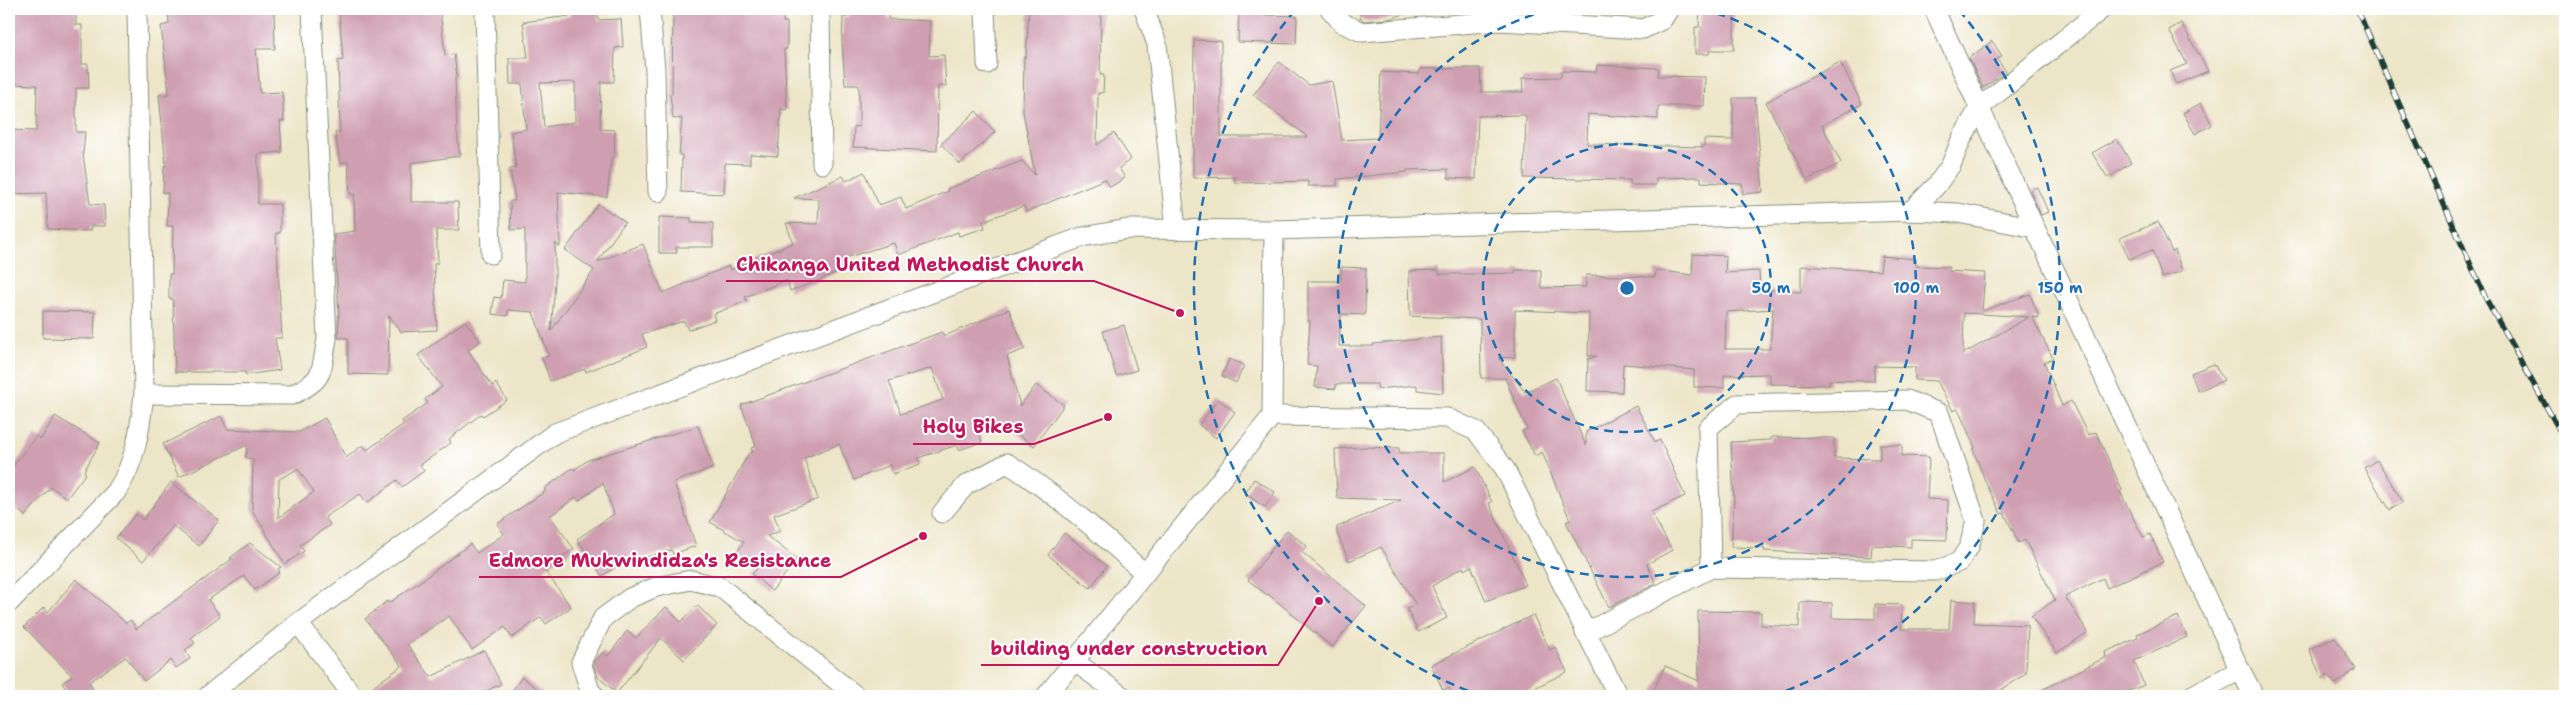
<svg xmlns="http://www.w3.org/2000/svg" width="2574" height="705" font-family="'Shantell Sans',sans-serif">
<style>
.building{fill:#cf9fb1;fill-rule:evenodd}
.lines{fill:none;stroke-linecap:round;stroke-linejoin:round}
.street-casing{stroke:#86917e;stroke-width:21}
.street{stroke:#fff;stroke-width:19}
.rail-casing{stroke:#1f3d34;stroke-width:5.5}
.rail{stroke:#fff;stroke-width:4;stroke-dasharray:11;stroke-linecap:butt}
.ring{fill:none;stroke:#1f6fb2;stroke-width:2.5;stroke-dasharray:9 6}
.centre{fill:#1f6fb2;stroke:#fff;stroke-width:2.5}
.ring-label{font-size:15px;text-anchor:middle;font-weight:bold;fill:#1f6fb2;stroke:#fff;stroke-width:4;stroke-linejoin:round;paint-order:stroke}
.leader{fill:none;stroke:#c2185b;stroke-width:2}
.callout-dot{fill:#c2185b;stroke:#fff;stroke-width:2}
.callout-label{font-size:19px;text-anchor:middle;font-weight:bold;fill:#c2185b;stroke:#fff;stroke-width:4;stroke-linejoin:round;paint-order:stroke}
</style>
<rect width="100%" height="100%" fill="#fff"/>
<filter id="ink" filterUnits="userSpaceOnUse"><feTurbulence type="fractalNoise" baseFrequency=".02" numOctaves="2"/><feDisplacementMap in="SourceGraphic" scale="10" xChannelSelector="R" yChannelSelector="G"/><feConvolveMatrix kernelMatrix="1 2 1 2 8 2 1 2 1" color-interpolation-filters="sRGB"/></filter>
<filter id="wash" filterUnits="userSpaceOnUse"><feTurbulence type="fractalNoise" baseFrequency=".0096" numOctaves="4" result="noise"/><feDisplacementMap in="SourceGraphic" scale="20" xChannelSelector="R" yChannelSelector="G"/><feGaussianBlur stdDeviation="1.12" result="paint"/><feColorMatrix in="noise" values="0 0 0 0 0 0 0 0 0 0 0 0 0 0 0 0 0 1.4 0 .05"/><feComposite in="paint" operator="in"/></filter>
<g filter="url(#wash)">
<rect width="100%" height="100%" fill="#ede5c7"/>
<g id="blocks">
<!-- building -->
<g class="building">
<polygon points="9,9 76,9 76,25 82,25 82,64 88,64 89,88 76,88 76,132 85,132 83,154 90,204 104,205 105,226 91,226 90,231 48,229 46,193 9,194 9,130 36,131 37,85 9,84"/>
<polygon points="168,9 274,9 275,49 256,49 260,93 282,92 284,121 280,121 282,152 258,154 258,204 280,204 280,233 276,233 282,338 275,338 280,370 246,375 245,372 175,372 173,299 169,299 169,274 172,274 173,226 167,226 168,193 163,193 164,166 166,166 159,95 169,94 161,26 169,24"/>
<polygon points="339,9 440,9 445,55 454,54 457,77 455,78 457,133 460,156 411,163 411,202 458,202 459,230 436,230 438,263 434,264 437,330 401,332 389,315 388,375 348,374 348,338 338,338 339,313 334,234 355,231 354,194 350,194 348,162 340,163 335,132 340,132 338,61 343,60"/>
<path d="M570,9H598V20L621,19L623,47L615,48L614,82H601L600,129L615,130L614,158H611L607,197L558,192L560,247L555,243V282L551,331L594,270L565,250L598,204L625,222L597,262L643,244L663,293L729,266L730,270L793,243L786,223L818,224L819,199L794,198L843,176L846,181L864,172L879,205L901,197L906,209L948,191L947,189L1022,161L1035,175L1023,111L1024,57H1026L1029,9H1101L1100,75H1104L1103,93H1098L1097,145L1114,133L1131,159L1119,168L1125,178L1110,187L1105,179L1026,212L1024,206L983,221L985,228L959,236L958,232L898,255L894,243L845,258L849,267L815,282L790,291L787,280L745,297L747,301L713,314L715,320L688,330L684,321L642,334L647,347L586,372L585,369L550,381L542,358L549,356L533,312L508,310V316L492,314L494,297L501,298L503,280L525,282V229L511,230L510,201H515L510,169L516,168L511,132L526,129L522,84H510L509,58H528L523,22L570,16ZM575,82V122L544,127L540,83Z"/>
<polygon points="673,9 784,9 783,22 787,22 787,49 784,49 787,110 781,109 778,156 750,154 750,164 725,163 724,194 681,192 682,155 679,155 682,118 673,119 670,94 672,94"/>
<polygon points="848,9 888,9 888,19 930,21 929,56 944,55 946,86 938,86 937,151 853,147 854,126 859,127 859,85 845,85 842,41 843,17 848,17"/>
<polygon points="1358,9 1407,9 1408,13 1389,19 1364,21 1361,19"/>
<polygon points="1700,9 1734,9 1734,50 1710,50 1709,54 1695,54 1695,27 1699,27"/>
<polygon points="1239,14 1297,16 1296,44 1238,42"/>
<polygon points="2181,23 2208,71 2176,84 2170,71 2187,64 2169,30"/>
<polygon points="1194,40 1221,41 1221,137 1308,137 1253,95 1279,62 1309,85 1332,81 1342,140 1378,138 1381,72 1419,74 1420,69 1480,68 1481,92 1523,92 1522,78 1561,77 1561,71 1596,72 1597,65 1659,68 1658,76 1705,77 1704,106 1658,106 1658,119 1588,114 1587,144 1704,147 1704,139 1733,140 1733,98 1755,98 1763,192 1743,194 1742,184 1701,182 1701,177 1656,178 1656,185 1630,185 1630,180 1524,178 1526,116 1523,115 1478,116 1476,179 1448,178 1448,169 1407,170 1407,172 1337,179 1337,186 1308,186 1308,181 1235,183 1235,177 1193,178"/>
<polygon points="1992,41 2002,56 1997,59 2006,72 1983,88 1969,58"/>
<polygon points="1840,62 1862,104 1822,125 1841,163 1807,180 1766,102"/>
<polygon points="2201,103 2212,125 2195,134 2183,113"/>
<polygon points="976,111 995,132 960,164 941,144"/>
<polygon points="2117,139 2131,163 2108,178 2092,153"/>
<polygon points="2037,187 2048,212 2041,215 2030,190"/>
<polygon points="659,217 691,218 691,222 713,223 713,247 676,247 677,253 659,253"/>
<polygon points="2158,222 2172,252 2175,250 2182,271 2162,278 2152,250 2129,259 2120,238"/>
<path d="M1693,254L1726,256L1725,273L1759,271L1760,289L1801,292V266L1880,271L1882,256L1916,259V266L1949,267V271L1985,273L1982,311L2030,294L2039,318L2032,317L2053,358L2044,362L2062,406L2071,401L2088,435L2096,432L2122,490L2120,492L2143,537L2150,534L2163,562L2107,588L2103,578L2065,597L2088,632L2057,653L2031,616L2055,600L2025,540L2019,543L2004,513L2001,514L1985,481L1973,449L1975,448L1958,409L1953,411L1937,381L1915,380V367L1875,366L1874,381L1829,380V385L1770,384V374L1724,375V388L1694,387V370L1623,364L1622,392L1587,391L1588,359L1597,356H1588L1589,313L1515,310V357L1498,358L1525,392L1556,378L1586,446V432L1636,406L1655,442L1660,440L1685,496L1651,512L1672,550L1647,564L1656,584L1609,607L1566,522L1570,520L1542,452L1535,456L1522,431L1527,429L1505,378H1481L1480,319L1410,316L1409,271L1439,270V274H1477L1515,273V270H1541V288L1586,287V275L1655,277L1656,270L1692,275ZM1773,309L1770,349H1725L1726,312ZM1964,313L1981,314L2029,317L1963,354Z"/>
<polygon points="1341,267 1366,268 1365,315 1341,314 1339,346 1374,346 1373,344 1441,337 1443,393 1417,390 1417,385 1378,389 1377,384 1336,384 1336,389 1315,387 1317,366 1307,365 1310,321 1308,321 1308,281 1341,281"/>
<path d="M1009,309L1025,349L1007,356L1020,406L1036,385L1064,405L1034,446L1006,426L979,433L982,442L959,450L957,445L918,458L920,464L893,474L890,465L854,480L839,444L804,458L818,499L774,515L780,531L767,536L797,559L772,591L752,574L757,569L736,554L744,542L710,522L749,453L753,452L751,448L756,446L741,405L942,332L944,336ZM932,368L943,400L901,414L889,381Z"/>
<polygon points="43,311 95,312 94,339 43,338"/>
<path d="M465,321L480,341L468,350L492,386L496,383L507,400L483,416L481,414L449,439L451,443L420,465L424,471L402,487L397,480L367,503L360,494L325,517L330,525L300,545L304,551L285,564L252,510L253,459L246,458L247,445L179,477L163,444L221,416L227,429L299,432L325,418L346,458L363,445L367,450L404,424L402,421L428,403L425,399L442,387L418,355ZM298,469L314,492L278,518L279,479Z"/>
<polygon points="1124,325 1137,370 1116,376 1103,331"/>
<polygon points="1229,359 1244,365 1236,383 1222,376"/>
<polygon points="2214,364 2224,380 2198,391 2191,373"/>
<polygon points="1218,399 1235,412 1216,438 1199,425"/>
<polygon points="55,416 100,443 84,471 86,473 67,498 51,487 25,516 9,502 9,472 36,436 41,439"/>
<polygon points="698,426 713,468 674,482 696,546 673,554 671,550 637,560 635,554 602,576 577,539 614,514 603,483 578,501 576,497 550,516 574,549 544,569 571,607 546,624 541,617 512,638 505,627 472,650 449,616 407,644 431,677 484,650 501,684 475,696 381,696 374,686 402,666 365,619 387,601 389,603 425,578 470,544 477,553 504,534 497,524 546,491 544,489 572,468 574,470 588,460"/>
<polygon points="1771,437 1834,438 1834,458 1880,459 1880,444 1902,445 1902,456 1929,457 1927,499 1948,500 1947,540 1911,539 1911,547 1872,545 1871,557 1764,551 1764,548 1731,547 1734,501 1731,442 1771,440"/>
<polygon points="1364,447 1399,448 1399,453 1444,453 1444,482 1475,467 1492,502 1489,503 1526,585 1486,601 1471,566 1464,570 1463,567 1432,586 1447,618 1418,632 1407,609 1416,605 1381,547 1349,561 1337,533 1337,527 1401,500 1337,498 1335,449"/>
<polygon points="2377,460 2403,502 2390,510 2364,468"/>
<polygon points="1254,479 1275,492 1265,507 1245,494"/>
<polygon points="171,482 219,520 199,546 173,526 143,561 116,538 136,514 143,520"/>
<polygon points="1287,530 1307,546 1302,552 1366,606 1332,647 1268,594 1267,595 1248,580"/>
<polygon points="1064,533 1107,566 1090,588 1048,555"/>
<polygon points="250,543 281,567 278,569 280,572 255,590 244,576 208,600 220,616 191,638 195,643 185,650 190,659 176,668 171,660 144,681 126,657 89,682 93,688 82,696 71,696 62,683 72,676 24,627 44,607 48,612 76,579 126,623 131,620 136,629 232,559 230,558"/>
<polygon points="1951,600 1975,602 1974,623 2028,625 2026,673 1992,696 1651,696 1665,666 1699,681 1698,611 1761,612 1761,625 1799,627 1800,602 1832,603 1832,618 1875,619 1875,604 1902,605 1901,629 1949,629"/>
<polygon points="697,605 717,625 684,660 661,638 617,693 598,677 593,664 603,652 608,656 627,631 636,638 666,607 681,622"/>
<polygon points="1533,615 1550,650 1555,647 1567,672 1518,696 1453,696 1449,688 1443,690 1431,665"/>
<polygon points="2178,616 2187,637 2134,661 2144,685 2117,696 2030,696 2106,657 2105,652 2138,638 2137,634"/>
<polygon points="2335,638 2356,669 2335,684 2327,674 2322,679 2309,649"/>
<polygon points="522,677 547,696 508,696"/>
</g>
</g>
</g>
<g filter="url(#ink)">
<use href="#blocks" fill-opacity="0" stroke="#86917e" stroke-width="1"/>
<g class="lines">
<defs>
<g id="street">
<polyline points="485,9 491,254"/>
<polyline points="650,9 655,70 658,192"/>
<polyline points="820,9 822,164"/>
<polyline points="985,9 987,64"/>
<polyline points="1144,9 1157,44 1176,230"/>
<polyline points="1330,9 1342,23 1362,32 1499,21 1643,29 1662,20 1669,9"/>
<polyline points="1934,9 2038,235"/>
<polyline points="1911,211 1936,186 1951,165 1961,140 1979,108 2102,9"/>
<path d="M144,394L292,395C326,378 320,374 327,339L312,9"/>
<polyline points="1272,416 1447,418 1476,431 1505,469 1618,696"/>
<path d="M942,513L966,485L1007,463C1057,495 1101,533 1144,573"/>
<path d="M9,603L116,492C136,462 140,429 144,394L137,9"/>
<polyline points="298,623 555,433 1082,237 1128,229 1274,230 1911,211 1958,213 2035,228 2240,670 2191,696"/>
<polyline points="1585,633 1711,568 1935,571 1959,562 1969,547 1976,521 1939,413 1907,400 1737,404 1708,428 1711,568"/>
<polyline points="2235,660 2254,696"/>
<polyline points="1074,661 1122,696"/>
<polyline points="208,696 298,623 353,696"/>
<polyline points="595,696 590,691 581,662 603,618 630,598 656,587 691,580 720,587 856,696"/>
<polyline points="1046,696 1272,416 1274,230"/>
</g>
</defs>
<!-- street casing -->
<use href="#street" class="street-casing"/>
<!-- street -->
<use href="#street" class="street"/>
<defs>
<polyline id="rail" points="2357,9 2486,299 2565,440"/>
</defs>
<!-- rail casing -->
<use href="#rail" class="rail-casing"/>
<!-- rail -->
<use href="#rail" class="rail"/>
</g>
</g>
<!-- distance rings -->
<g class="ring">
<circle cx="1627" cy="288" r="144"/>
<path d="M1702 9A289 289 0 1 1 1552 9"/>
<path d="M1482 696A433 433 0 0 1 1295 10M1959 10A433 433 0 0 1 1772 696"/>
</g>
<circle cx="1627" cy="288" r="8" class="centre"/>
<g class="ring-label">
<text x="1771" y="293">50 m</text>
<text x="1916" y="293">100 m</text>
<text x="2060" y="293">150 m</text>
</g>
<!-- callouts -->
<path class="leader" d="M1180 313L1094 281H726M1108 417L1034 444H913M923 536L841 577H479M1319 601L1278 665H981"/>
<g class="callout-dot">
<circle cx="1180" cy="313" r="5"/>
<circle cx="1108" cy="417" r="5"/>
<circle cx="923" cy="536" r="5"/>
<circle cx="1319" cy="601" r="5"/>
</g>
<g class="callout-label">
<text x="910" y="271">Chikanga United Methodist Church</text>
<text x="973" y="433">Holy Bikes</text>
<text x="660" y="567">Edmore Mukwindidza's Resistance</text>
<text x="1129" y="655">building under construction</text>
</g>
<!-- margin -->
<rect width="2574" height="705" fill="none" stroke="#fff" stroke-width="30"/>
</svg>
